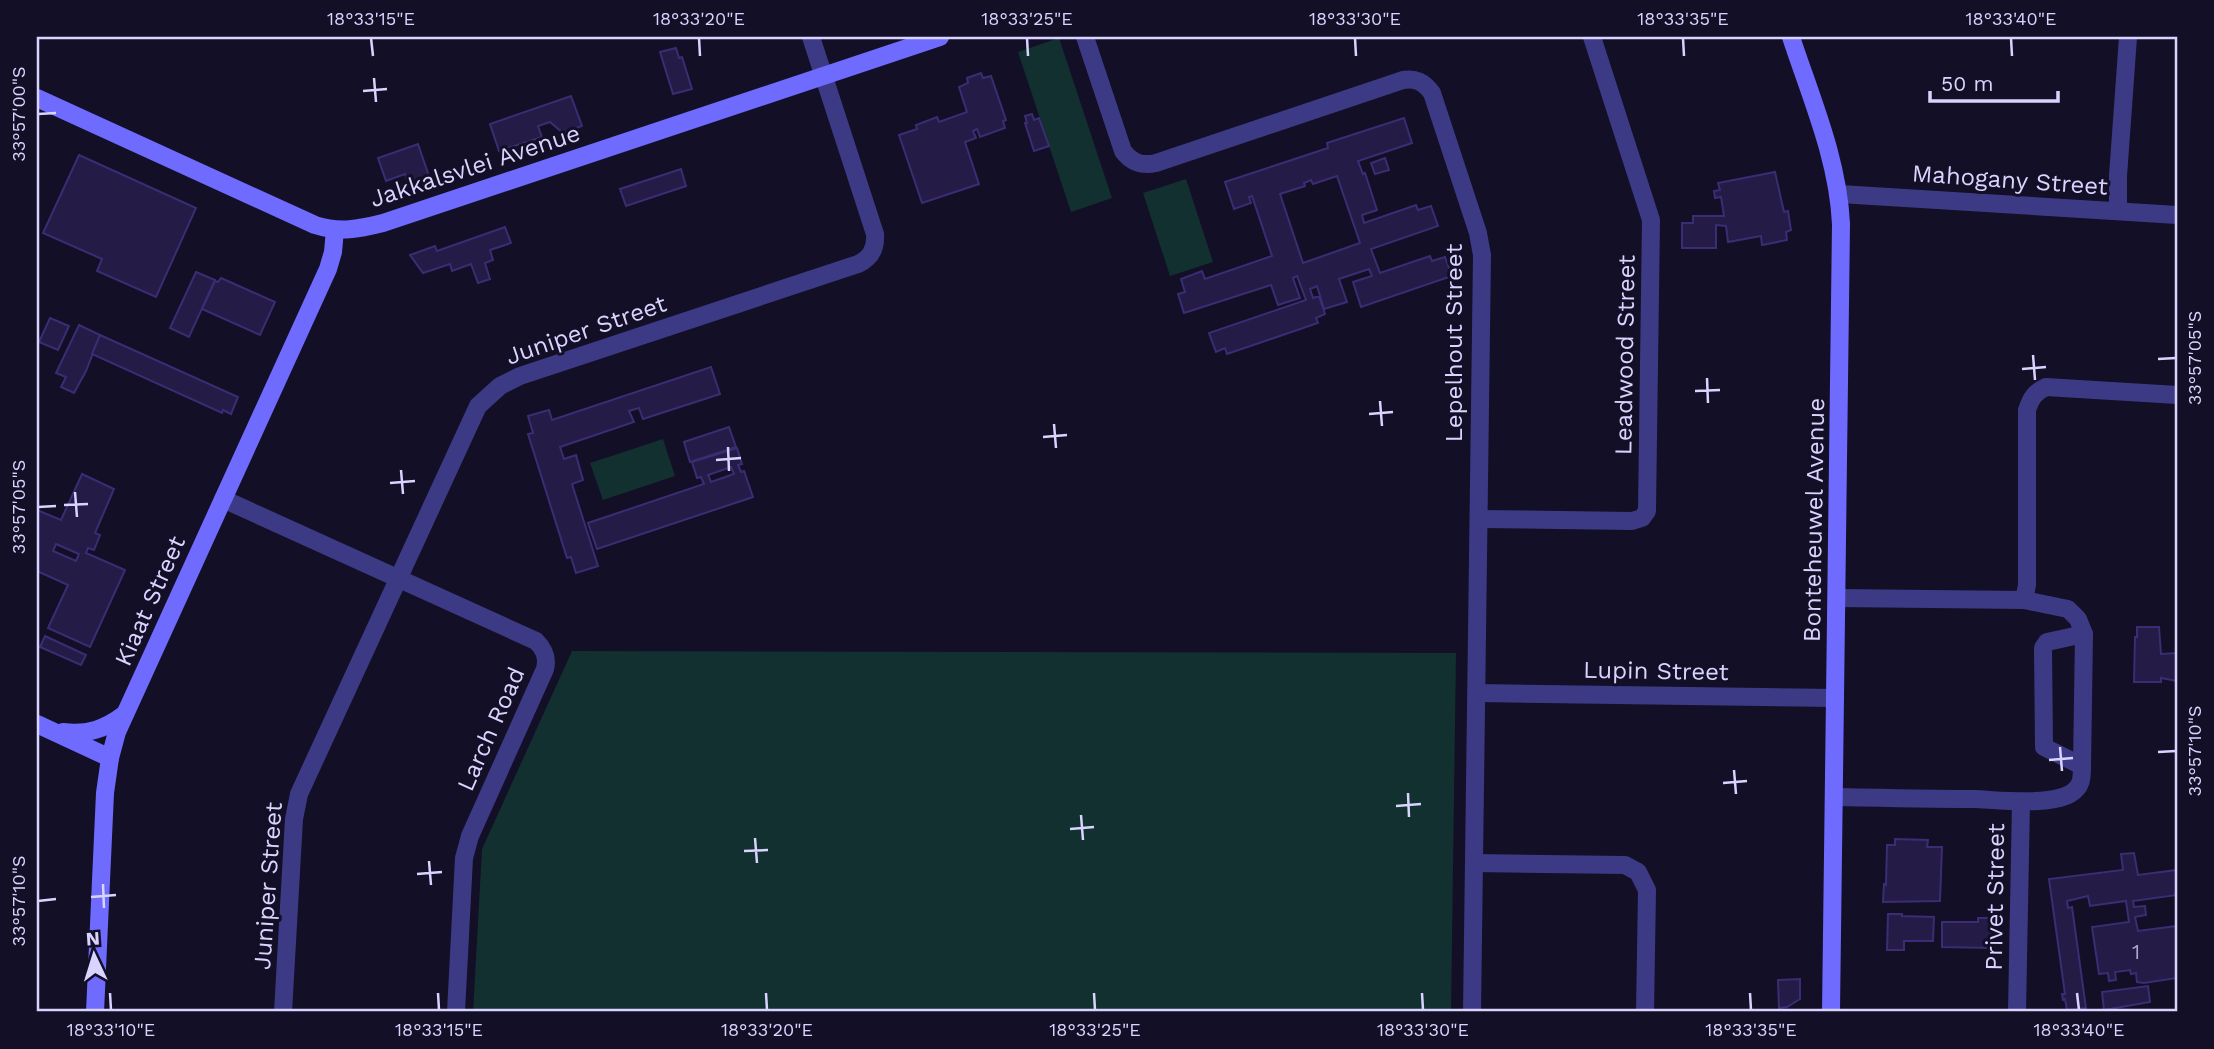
<svg xmlns="http://www.w3.org/2000/svg" width="2214" height="1049" font-family="'Work Sans',sans-serif">
<style>
.green{fill:#12302f}
.building{fill:#241b47;stroke:#3b2d73;stroke-width:2;fill-rule:evenodd}
.lines{fill:none;stroke-linecap:round;stroke-linejoin:round}
.street{stroke:#3d3a85;stroke-width:18}
.secondary{stroke:#6f6bff;stroke-width:18}
.ticks{fill:none;stroke:#d9d4ff;stroke-width:2.5}
.labels{text-anchor:middle;dominant-baseline:central;stroke-width:6;stroke-linejoin:round;paint-order:stroke}
.number-label{font-size:21px;fill:#aca6d1}
.street-label{font-size:24px;fill:#d9d4ff;stroke:#130f26}
.neatline{fill:none;stroke:#d9d4ff;stroke-width:2.5}
.ticks-label{font-size:18px;text-anchor:middle;fill:#d9d4ff}
</style>
<rect width="100%" height="100%" fill="#130f26"/>
<!-- green -->
<g class="green">
<polygon points="1059,38 1112,198 1071,212 1018,52"/>
<polygon points="1186,179 1213,262 1170,276 1143,193"/>
<polygon points="663,439 675,476 603,500 590,463"/>
<polygon points="572,651 1456,653 1451,1012 473,1012 482,849"/>
</g>
<!-- building -->
<g class="building">
<polygon points="676,48 679,58 682,57 692,89 673,94 660,52"/>
<polygon points="981,73 983,78 991,76 1006,120 1003,121 1005,128 980,137 977,129 973,131 976,138 965,142 979,184 922,203 899,135 917,129 916,125 937,117 939,122 967,112 959,87 968,83 967,78"/>
<polygon points="571,96 582,126 563,133 550,122 538,126 542,137 499,151 490,124"/>
<polygon points="1032,114 1034,120 1039,118 1049,146 1034,151 1025,123 1027,123 1025,116"/>
<path d="M1404,118L1412,143L1358,161L1363,174L1365,173L1377,210L1362,215L1364,223L1416,205L1418,210L1431,206L1438,226L1371,249L1380,273L1430,256L1432,261L1445,257L1452,276L1361,307L1353,282L1372,276L1369,269L1339,279L1347,302L1324,309L1317,286L1310,289L1313,298L1319,296L1325,314L1316,318L1318,323L1227,354L1225,348L1216,352L1209,333L1306,300L1297,276L1293,278L1300,298L1278,305L1271,285L1184,313L1178,294L1185,292L1181,279L1202,271L1205,279L1272,256L1252,196L1249,197L1251,203L1234,209L1225,182L1328,148L1327,143ZM1337,176L1360,243L1303,263L1280,194L1305,186L1304,183L1311,180L1313,184Z"/>
<polygon points="418,144 429,176 408,183 405,174 386,181 378,158"/>
<polygon points="79,155 196,208 156,297 97,271 102,259 43,233"/>
<polygon points="1385,158 1389,170 1375,174 1371,163"/>
<polygon points="681,169 686,186 626,206 620,189"/>
<polygon points="1775,172 1784,212 1788,211 1791,230 1786,232 1787,240 1762,245 1761,236 1728,242 1726,226 1716,225 1716,248 1682,248 1682,223 1693,223 1693,216 1724,216 1721,197 1715,198 1714,191 1720,190 1718,183"/>
<polygon points="505,227 511,243 490,250 493,260 485,263 490,279 478,283 471,264 452,271 450,264 423,273 410,255 435,246 437,251"/>
<polygon points="196,272 215,280 189,337 170,328"/>
<polygon points="221,278 275,302 260,335 202,309 215,281 218,282"/>
<polygon points="50,318 69,326 58,350 39,342"/>
<polygon points="79,325 100,335 86,371 74,393 61,387 66,377 56,373"/>
<polygon points="100,335 238,397 231,414 223,410 222,413 92,354"/>
<polygon points="711,367 720,394 643,419 639,408 629,411 634,422 560,447 564,459 576,455 583,480 572,484 598,566 576,573 571,557 567,558 528,434 533,433 528,416 549,410 552,420"/>
<polygon points="729,427 736,447 690,462 684,442"/>
<path d="M737,448L742,464L738,465L741,472L744,471L753,497L597,549L588,523L704,484L701,477L697,478L692,462ZM731,467L734,474L711,482L708,475Z"/>
<path d="M82,474L114,489L95,533L100,535L94,550L88,548L86,553L125,570L90,647L48,628L68,585L37,571V510L61,520ZM56,544L79,554L76,561L53,551Z"/>
<polygon points="2137,627 2159,627 2161,654 2177,653 2177,681 2161,678 2161,682 2134,682 2135,637 2137,637"/>
<polygon points="45,636 86,655 81,665 40,647"/>
<polygon points="1895,839 1928,840 1927,847 1942,847 1940,901 1883,902 1884,884 1886,885 1887,845 1895,845"/>
<polygon points="2134,853 2138,875 2177,870 2177,895 2133,901 2134,907 2145,906 2146,915 2135,917 2138,931 2177,926 2177,978 2144,983 2137,982 2136,973 2131,974 2130,970 2115,972 2116,980 2109,981 2108,973 2099,974 2092,927 2129,922 2126,901 2090,906 2088,896 2067,901 2068,908 2072,907 2086,1008 2067,1010 2065,999 2063,1000 2062,994 2065,994 2049,879 2123,870 2121,854"/>
<polygon points="1888,914 1902,914 1902,916 1934,917 1933,941 1904,941 1904,950 1887,950"/>
<polygon points="1978,918 1994,918 1993,948 1942,947 1942,922 1978,922"/>
<polygon points="1800,979 1800,999 1787,1007 1779,1008 1778,980"/>
<polygon points="2148,986 2150,1002 2104,1010 2102,992"/>
</g>
<g class="lines">
<!-- street -->
<g class="street">
<path d="M1085,37L1123,151C1132,163 1142,166 1156,163L1403,80C1416,78 1424,82 1432,93L1478,233L1482,255L1472,1012"/>
<polyline points="1840,194 2177,215"/>
<polyline points="2118,211 2118,176 2128,37"/>
<path d="M223,499L536,641C544,649 548,657 545,669L470,836L464,858L456,1012"/>
<polyline points="1479,519 1632,521 1642,518 1647,511 1651,220 1592,37"/>
<path d="M2024,600L2027,585V410C2031,398 2035,392 2046,387L2177,395"/>
<polyline points="1477,693 1835,698"/>
<polyline points="2082,766 2044,747 2043,648 2047,642 2084,634"/>
<path d="M1834,797C1881,798 1927,799 1974,799C1999,800 2048,806 2070,794C2082,787 2082,778 2082,766L2084,634L2078,619L2068,609L2024,600L1838,598"/>
<polyline points="1474,863 1625,865 1638,872 1647,890 1645,1012"/>
<path d="M283,1012L294,819L299,794L478,406L500,386L520,376L858,264C871,258 876,248 875,234L811,37"/>
<polyline points="2017,1012 2021,802"/>
</g>
<!-- secondary -->
<g class="secondary">
<path d="M1791,37C1811,98 1838,159 1841,224L1831,1012"/>
<path d="M37,98L315,225C340,233 359,229 383,223L940,37"/>
<polyline points="37,724 110,758"/>
<path d="M63,732C88,735 105,729 125,714"/>
<polyline points="95,1012 105,793 110,758 117,732 328,269 333,252 335,230"/>
</g>
</g>
<!-- ticks -->
<path class="ticks" d="M371,38L373,56M699,38L700,56M1027,38L1028,56M1355,38L1356,56M1683,38L1684,56M2011,38L2012,56M374,78L376,102M363,91L387,89M38,114L56,113M2033,355L2035,380M2158,359L2176,358M2022,369L2046,367M1707,378L1708,403M1695,391L1720,390M1380,401L1382,426M1369,414L1393,412M1054,424L1056,448M1043,437L1067,435M728,447L729,471M716,460L741,458M401,470L403,494M390,483L415,481M75,492L77,517M64,505L88,504M38,507L56,506M2060,747L2062,771M2158,752L2176,751M2049,760L2073,758M1734,770L1736,794M1723,783L1747,781M1408,793L1409,817M1396,806L1421,804M1081,815L1083,840M1070,829L1094,827M755,838L757,863M744,851L768,850M429,861L431,885M417,874L442,872M103,884L104,908M91,897L116,895M38,901L56,899M110,993L111,1010M438,993L439,1010M766,993L767,1010M1094,993L1095,1010M1422,993L1423,1010M1750,993L1751,1010M2077,993L2079,1010"/>
<g class="labels">
<!-- number labels -->
<g class="number-label">
<text x="2136" y="951">1</text>
</g>
<!-- street labels -->
<g class="street-label">
<text transform="translate(475 166) rotate(-18)">Jakkalsvlei Avenue</text>
<text transform="translate(2010 180) rotate(4)">Mahogany Street</text>
<text transform="translate(586 330) rotate(-19)">Juniper Street</text>
<text transform="translate(1454 343) rotate(-90)">Lepelhout Street</text>
<text transform="translate(1625 355) rotate(-89)">Leadwood Street</text>
<text transform="translate(1814 520) rotate(-89)">Bonteheuwel Avenue</text>
<text transform="translate(150 601) rotate(-66)">Kiaat Street</text>
<text transform="translate(1656 671) rotate(1)">Lupin Street</text>
<text transform="translate(491 729) rotate(-66)">Larch Road</text>
<text transform="translate(268 886) rotate(-86)">Juniper Street</text>
<text transform="translate(1995 897) rotate(-89)">Privet Street</text>
</g>
</g>
<!-- border -->
<rect width="2214" height="1049" fill="none" stroke="#130f26" stroke-width="77"/>
<!-- north arrow -->
<g transform="translate(94 955) rotate(356)" stroke="#130f26" stroke-width="5" paint-order="stroke">
<path d="M0-5L12 26L0 18L-12 26Z" fill="#d9d4ff"/>
<text y="-10" font-size="19" font-weight="bold" text-anchor="middle" fill="#d9d4ff">N</text>
</g>
<!-- scale -->
<path d="M1930 91v10h128v-10" fill="none" stroke="#d9d4ff" stroke-width="3.5"/>
<text x="1941" y="91" font-size="21" fill="#d9d4ff" stroke="#130f26" stroke-width="5" paint-order="stroke">50 m</text>
<rect x="38" y="38" width="2138" height="972" class="neatline"/>
<g class="ticks-label">
<text x="371" y="25">18°33'15"E</text>
<text x="699" y="25">18°33'20"E</text>
<text x="1027" y="25">18°33'25"E</text>
<text x="1355" y="25">18°33'30"E</text>
<text x="1683" y="25">18°33'35"E</text>
<text x="2011" y="25">18°33'40"E</text>
<text transform="translate(19 114) rotate(-90)" y="6">33°57'00"S</text>
<text transform="translate(2195 358) rotate(-90)" y="6">33°57'05"S</text>
<text transform="translate(19 507) rotate(-90)" y="6">33°57'05"S</text>
<text transform="translate(2195 751) rotate(-90)" y="6">33°57'10"S</text>
<text transform="translate(19 901) rotate(-90)" y="6">33°57'10"S</text>
<text x="111" y="1036">18°33'10"E</text>
<text x="439" y="1036">18°33'15"E</text>
<text x="767" y="1036">18°33'20"E</text>
<text x="1095" y="1036">18°33'25"E</text>
<text x="1423" y="1036">18°33'30"E</text>
<text x="1751" y="1036">18°33'35"E</text>
<text x="2079" y="1036">18°33'40"E</text>
</g>
</svg>
